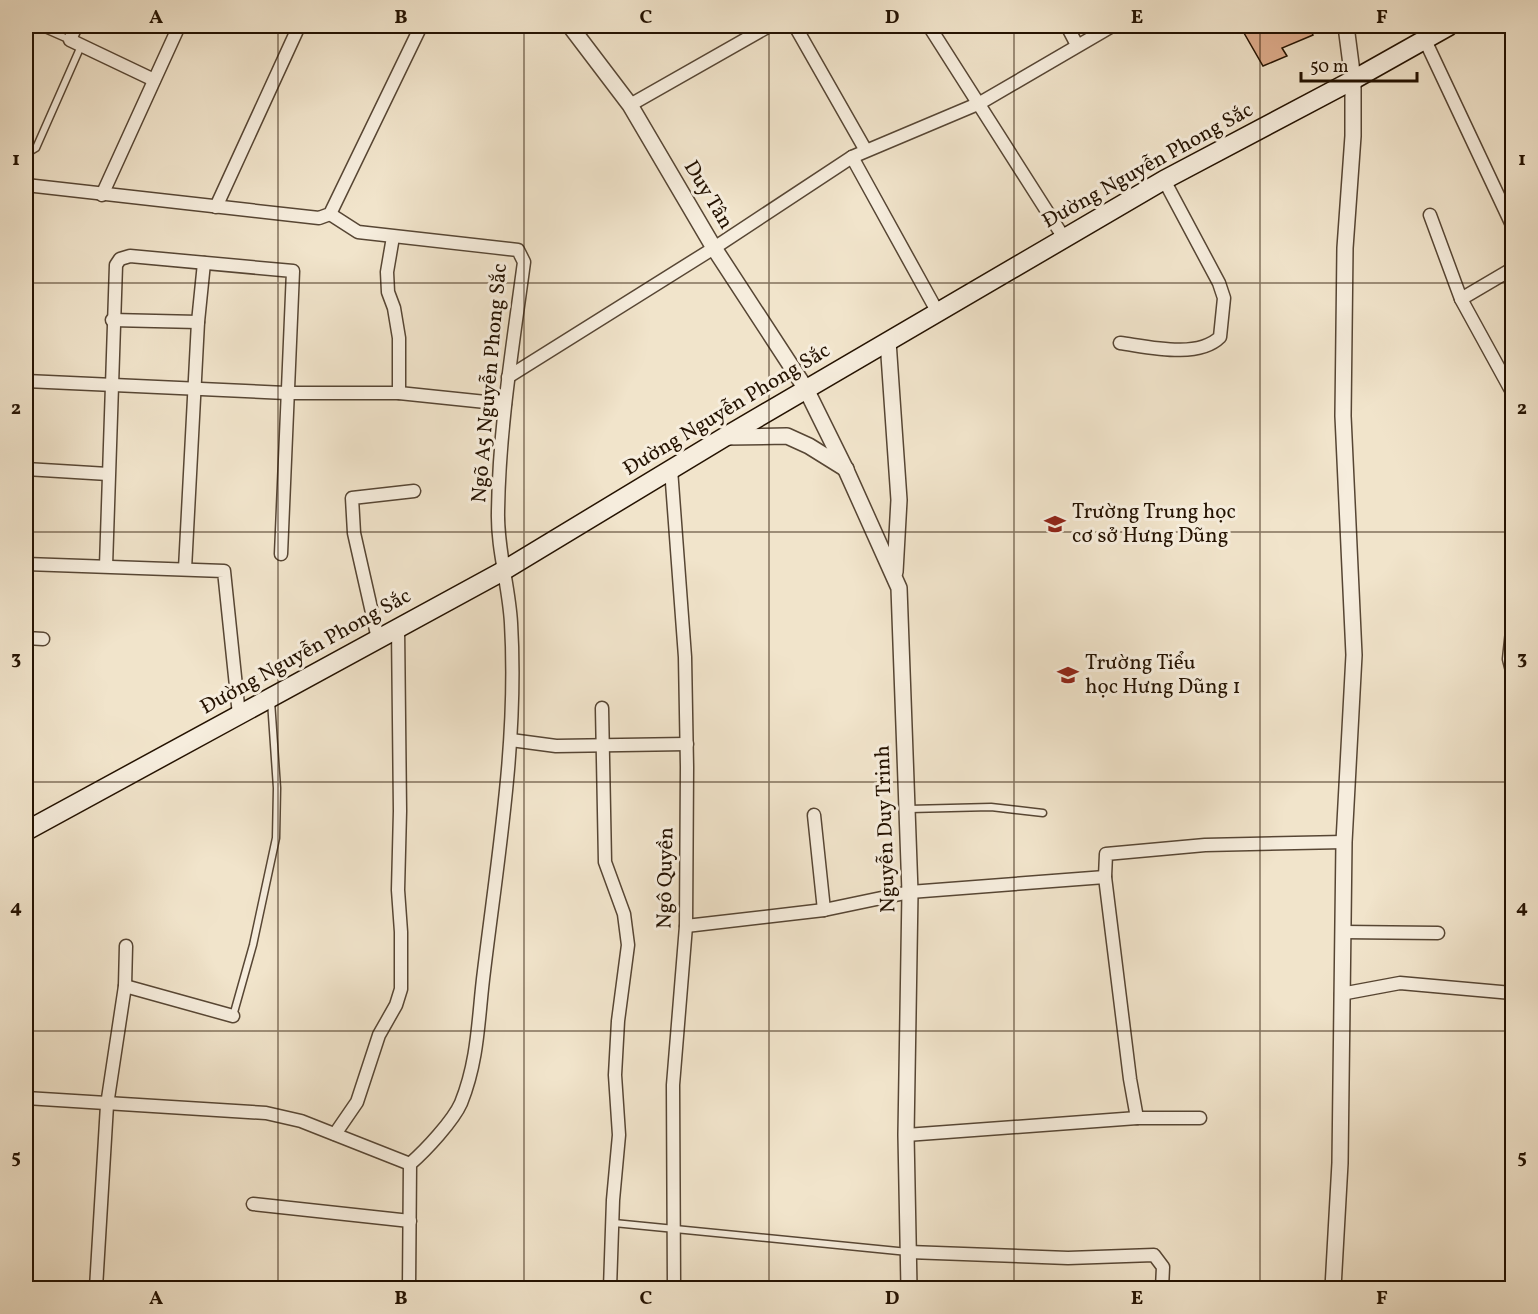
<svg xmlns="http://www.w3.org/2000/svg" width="1538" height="1314" font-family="Vollkorn,serif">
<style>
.building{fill:#dfad8d;stroke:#241201;stroke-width:1.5}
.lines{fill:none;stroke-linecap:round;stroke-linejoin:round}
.service-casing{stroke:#574634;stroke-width:9}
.minor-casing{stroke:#574634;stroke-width:15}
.tertiary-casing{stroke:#574634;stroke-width:18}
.secondary-casing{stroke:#241201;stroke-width:21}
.service{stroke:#f6eddd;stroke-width:6}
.minor{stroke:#f6eddd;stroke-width:12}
.tertiary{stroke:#f6eddd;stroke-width:15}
.secondary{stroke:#f6eddd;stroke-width:18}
.grid{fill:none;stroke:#241201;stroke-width:1.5;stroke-opacity:0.55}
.labels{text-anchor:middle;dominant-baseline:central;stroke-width:6;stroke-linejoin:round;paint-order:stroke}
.street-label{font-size:21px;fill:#241201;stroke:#f6eddd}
.poi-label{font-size:21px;fill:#241201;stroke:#f6eddd;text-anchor:start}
.neatline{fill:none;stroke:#241201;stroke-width:2}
.grid-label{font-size:20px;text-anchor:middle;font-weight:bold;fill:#241201}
</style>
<rect width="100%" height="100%" fill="#f1e4cb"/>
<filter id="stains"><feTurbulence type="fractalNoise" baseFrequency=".00333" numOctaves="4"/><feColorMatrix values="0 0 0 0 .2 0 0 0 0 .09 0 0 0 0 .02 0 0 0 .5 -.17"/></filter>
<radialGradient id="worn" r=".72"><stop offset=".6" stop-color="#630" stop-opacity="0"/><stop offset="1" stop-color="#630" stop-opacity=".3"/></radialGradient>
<!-- building -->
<polygon class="building" points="1240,26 1309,26 1313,35 1282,48 1287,56 1263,66"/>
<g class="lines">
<defs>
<g id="service">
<polyline points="38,26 70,40"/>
<polyline points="26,154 36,148 81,46"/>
<polyline points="909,809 991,807 1043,813"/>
<polyline points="233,1016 253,945 276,838 277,788 271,701"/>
<polyline points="614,1223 908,1252"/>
</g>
<g id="minor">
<polyline points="76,26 70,40 154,80"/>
<polyline points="795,26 865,149"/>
<polyline points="929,26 1064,238"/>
<polyline points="1067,26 1077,45"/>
<polyline points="1424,38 1512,225"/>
<polyline points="630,105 769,26"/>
<polyline points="852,157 937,311"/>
<polyline points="26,185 319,218 330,214 421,26"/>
<polyline points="102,195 179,26"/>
<polyline points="216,207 299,26"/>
<path d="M330,214L358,232L518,250L524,262C513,345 499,428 498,512C497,549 509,586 511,623C518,740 498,855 484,971C478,1017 479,1058 461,1103C453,1121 426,1150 410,1164L409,1288"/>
<polyline points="1430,215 1461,299 1512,392"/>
<polyline points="393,237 387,272 388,292 394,308 399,338 399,393"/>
<polyline points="1461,299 1512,269"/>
<polyline points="112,320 198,322"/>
<path d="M1120,343C1149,347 1198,359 1220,337L1224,298L1219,283L1164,180"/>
<polyline points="508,377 714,248 852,157 980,103 1112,26"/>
<polyline points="26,381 286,393 399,393 505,404"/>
<polyline points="26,469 108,474"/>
<polyline points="671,469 685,657 687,767 686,926 673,1085 674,1288"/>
<polyline points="26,564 224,571 239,715"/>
<polyline points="106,566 116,265 120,259 130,256 293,271 281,554"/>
<polyline points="185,569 198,322 204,263"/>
<polyline points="1512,631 1509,659 1512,671"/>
<polyline points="26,638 43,639"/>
<polyline points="378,639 354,533 352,498 414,491"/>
<polyline points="602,708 605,862 624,914 628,945 618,1021 615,1075 619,1135 613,1200 610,1288"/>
<polyline points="511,740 556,746 687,744"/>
<polyline points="814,815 824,910"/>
<polyline points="686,926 824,910 910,892 1105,877"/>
<polyline points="1343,932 1438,933"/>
<polyline points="125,986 233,1016"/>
<polyline points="1341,994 1400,983 1512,993"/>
<polyline points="26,1098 266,1113 301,1121 410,1164"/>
<polyline points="1137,1118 1130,1079 1105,877 1106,854 1205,845 1344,842"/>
<polyline points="335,1134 357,1102 379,1035 396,1005 401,989 401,932 398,890 400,811 398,628"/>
<polyline points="906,1135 1137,1118 1200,1118"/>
<polyline points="253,1204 410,1221"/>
<polyline points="909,1252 1068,1258 1154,1255 1163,1267 1162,1288"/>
<polyline points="96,1288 107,1105 125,986 126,946"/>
</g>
<g id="tertiary">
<polyline points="570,26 630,105 714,248 806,389 846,470 899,588 910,892 906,1135 909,1288"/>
<polyline points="888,341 899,500 895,572"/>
<polyline points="726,437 787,436 809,446 846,469"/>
<polyline points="1333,1288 1340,1163 1344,842 1354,655 1343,416 1345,248 1353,136 1353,80 1346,26"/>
</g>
<polyline id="secondary" points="26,831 503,571 723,438 1164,180 1353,80 1449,26"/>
</defs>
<!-- service casing -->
<use href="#service" class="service-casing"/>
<!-- minor casing -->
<use href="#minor" class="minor-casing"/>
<!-- tertiary casing -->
<use href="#tertiary" class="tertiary-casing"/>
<!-- secondary casing -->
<use href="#secondary" class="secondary-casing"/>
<!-- service -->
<use href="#service" class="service"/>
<!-- minor -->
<use href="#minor" class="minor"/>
<!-- tertiary -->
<use href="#tertiary" class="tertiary"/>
<!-- secondary -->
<use href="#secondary" class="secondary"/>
</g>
<!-- grid -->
<path class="grid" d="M278,26V1288M524,26V1288M769,26V1288M1014,26V1288M1260,26V1288M26,283H1512M26,532H1512M26,782H1512M26,1031H1512"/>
<!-- icons -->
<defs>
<symbol id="school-bare" viewBox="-9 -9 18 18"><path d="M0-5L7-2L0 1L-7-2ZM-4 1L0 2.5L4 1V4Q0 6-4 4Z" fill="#8f2418" stroke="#f6eddd" stroke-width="2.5" paint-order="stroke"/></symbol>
</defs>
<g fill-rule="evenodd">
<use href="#school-bare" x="1040" y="509" width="30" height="30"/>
<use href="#school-bare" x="1053" y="660" width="30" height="30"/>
</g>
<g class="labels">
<!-- street labels -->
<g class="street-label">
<text transform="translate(1148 166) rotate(-29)">Đường Nguyễn Phong Sắc</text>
<text transform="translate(708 195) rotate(59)">Duy Tân</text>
<text transform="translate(490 383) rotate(-85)">Ngõ A5 Nguyễn Phong Sắc</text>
<text transform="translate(727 410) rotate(-31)">Đường Nguyễn Phong Sắc</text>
<text transform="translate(306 652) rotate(-29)">Đường Nguyễn Phong Sắc</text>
<text transform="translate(886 829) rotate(-92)">Nguyễn Duy Trinh</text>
<text transform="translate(666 878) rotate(-89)">Ngô Quyền</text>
</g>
<!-- poi labels -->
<g class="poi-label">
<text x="1072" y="512">Trường Trung học<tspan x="1072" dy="24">cơ sở Hưng Dũng</tspan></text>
<text x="1085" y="663">Trường Tiểu<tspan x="1085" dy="24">học Hưng Dũng 1</tspan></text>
</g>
</g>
<!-- margin -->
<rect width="1538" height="1314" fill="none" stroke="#f1e4cb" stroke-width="66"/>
<!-- scale -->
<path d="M1301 72v9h116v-9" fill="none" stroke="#241201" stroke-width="3"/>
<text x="1310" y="72" font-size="18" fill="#241201" stroke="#f6eddd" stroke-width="4.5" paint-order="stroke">50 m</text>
<rect x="33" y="33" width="1472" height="1248" class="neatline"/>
<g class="grid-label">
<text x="156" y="23">A</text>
<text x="401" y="23">B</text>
<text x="646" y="23">C</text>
<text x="892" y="23">D</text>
<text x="1137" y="23">E</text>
<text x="1382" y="23">F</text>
<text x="16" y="165">1</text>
<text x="1522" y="165">1</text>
<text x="16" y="414">2</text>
<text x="1522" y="414">2</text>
<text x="16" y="664">3</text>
<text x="1522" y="664">3</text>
<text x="16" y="913">4</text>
<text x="1522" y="913">4</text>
<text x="16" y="1163">5</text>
<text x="1522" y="1163">5</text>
<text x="156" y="1304">A</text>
<text x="401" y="1304">B</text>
<text x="646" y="1304">C</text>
<text x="892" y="1304">D</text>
<text x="1137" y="1304">E</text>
<text x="1382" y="1304">F</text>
</g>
<rect width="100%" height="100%" filter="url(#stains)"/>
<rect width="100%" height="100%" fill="url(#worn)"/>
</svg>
